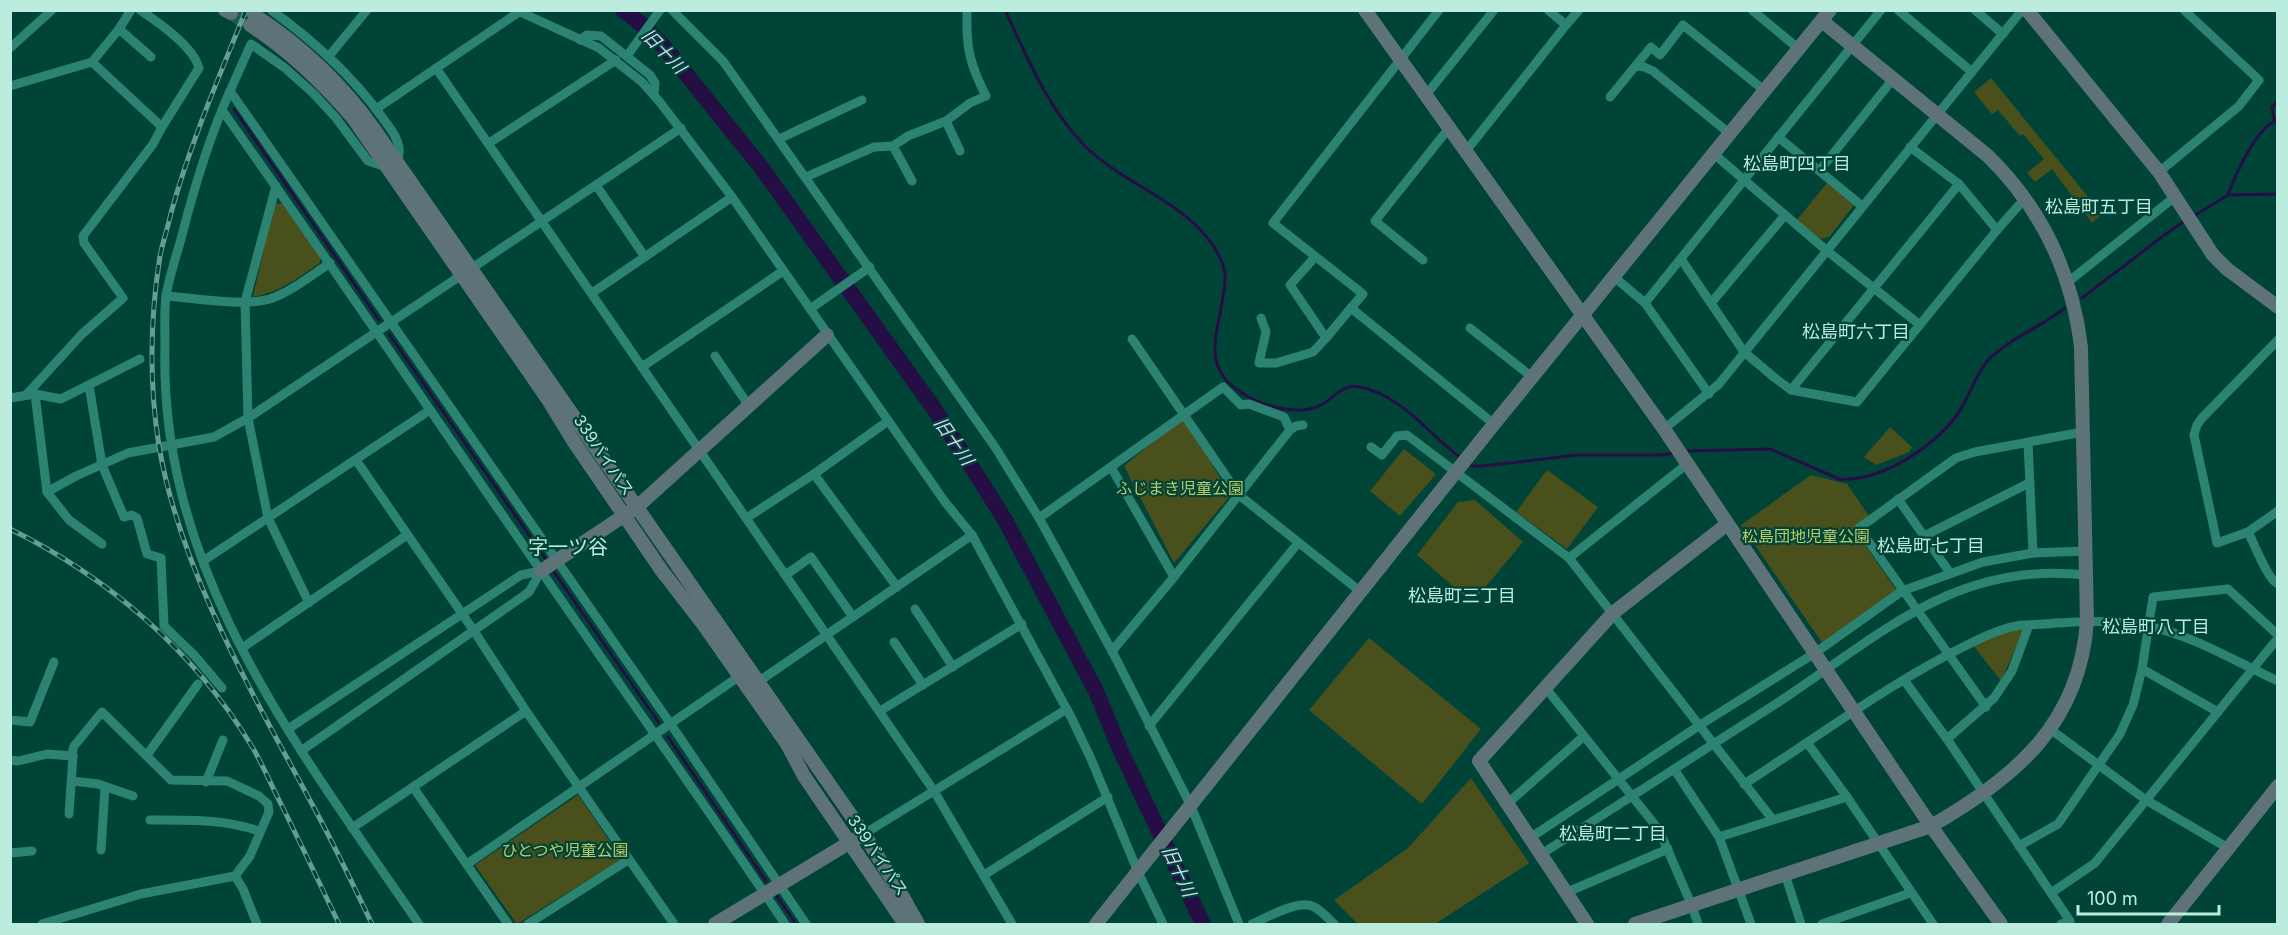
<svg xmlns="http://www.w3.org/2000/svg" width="2288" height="935" font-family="Inter,'Noto Sans JP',sans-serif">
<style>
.green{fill:#49501c}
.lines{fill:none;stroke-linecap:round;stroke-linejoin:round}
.stream{stroke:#240e44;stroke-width:3}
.river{stroke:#240e44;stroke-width:16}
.secondary-tunnel{stroke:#1c5d51;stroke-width:14;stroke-dasharray:14 7;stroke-linecap:butt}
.street{stroke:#2d8371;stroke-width:9}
.secondary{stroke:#5e7378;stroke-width:14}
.rail-casing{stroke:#659e91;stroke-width:5}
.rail{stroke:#004438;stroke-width:3;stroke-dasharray:9;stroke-linecap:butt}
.labels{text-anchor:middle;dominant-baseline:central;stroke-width:4.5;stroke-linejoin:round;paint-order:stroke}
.street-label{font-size:16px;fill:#bbecde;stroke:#004438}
.park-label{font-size:16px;fill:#bbca67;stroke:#004438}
.water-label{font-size:18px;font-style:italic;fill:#dbd3f7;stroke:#004438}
.neighbourhood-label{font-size:18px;fill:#bbecde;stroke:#004438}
.quarter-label{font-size:20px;fill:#bbecde;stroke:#004438}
</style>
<rect width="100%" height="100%" fill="#004438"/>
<!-- green -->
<g class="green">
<polygon points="1991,78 2102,214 2092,223 2052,169 2035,182 2027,173 2044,159 2023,134 2020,136 1998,110 1992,114 1974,92"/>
<polygon points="1827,183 1854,205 1829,237 1821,239 1796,221"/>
<path d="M282,203L320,257V263C298,278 280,292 253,297L274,204Z"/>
<polygon points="1185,416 1230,496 1174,563 1124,466"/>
<polygon points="1890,427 1912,447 1909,452 1876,465 1864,457"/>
<polygon points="1404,449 1436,474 1400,516 1370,491"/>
<polygon points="1547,470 1598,507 1567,549 1516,512"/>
<polygon points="1811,475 1847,484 1869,516 1853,528 1897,591 1823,644 1741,525"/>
<polygon points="1475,500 1523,542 1472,603 1417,555 1458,502"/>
<polygon points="2020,627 2024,629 2001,681 1973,645"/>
<polygon points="1369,638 1481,729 1422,804 1309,710"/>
<polygon points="1471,778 1529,863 1435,924 1358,924 1334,900 1408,848"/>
<polygon points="578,795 622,859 517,924 475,865"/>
</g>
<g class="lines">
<!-- stream -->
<g class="stream">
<path d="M1005,10C1027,57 1048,109 1085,146C1128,189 1197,204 1222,262C1227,274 1225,285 1223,297C1216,340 1201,371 1247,396C1266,407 1300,416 1321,405C1335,398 1342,383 1360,387C1403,396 1428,434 1462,459"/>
<polyline points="234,109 379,320"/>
<polyline points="2274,120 2272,107 2278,101"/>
<path d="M2228,195C2235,176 2257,125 2278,120"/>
<polyline points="2192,217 2228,195 2278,194"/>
<polyline points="2082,298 2167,233 2186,220"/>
<polyline points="389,334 545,558"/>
<path d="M1684,451L1770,449L1839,479C1881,482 1933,447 1957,415C1970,398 1974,375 1989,359C2012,337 2041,327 2065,308"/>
<polyline points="1467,463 1473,466 1483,466 1577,455 1661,455 1675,453"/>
<polyline points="554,572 659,723"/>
<polyline points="668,737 766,881"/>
<polyline points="776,895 796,924"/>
</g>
<!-- river -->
<polyline class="river" points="623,10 644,26 666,49 761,167 935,410 973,469 1005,520 1096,691 1119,747 1203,924"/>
<!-- secondary-tunnel -->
<polyline class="secondary-tunnel" points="231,13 250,25"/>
<!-- street -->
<g class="street">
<path d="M271,10C314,41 351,74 382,117C389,127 398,137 399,149C400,154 398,159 397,163L386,167L368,161L336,118L314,94L285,68L251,44L230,91L670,723L806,924"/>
<polyline points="516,10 599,48 642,82 659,101 732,197 945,502 972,535 1071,717 1091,759 1138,872 1163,924"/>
<polyline points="672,10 723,61 995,447 1039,518 1112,651 1191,806 1239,924"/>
<polyline points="1439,10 1273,223 1363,294 1351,308 1494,424"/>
<polyline points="1752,10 1799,49"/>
<polyline points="1898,10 1972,72"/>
<polyline points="1975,10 2003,34"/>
<polyline points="1566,25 1579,10"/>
<polyline points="119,29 151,57"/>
<polyline points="580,40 587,35 601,36 650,75 655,83 654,95"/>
<polyline points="10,48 52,10"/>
<polyline points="329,56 367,10"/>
<polyline points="627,56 660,10"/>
<polyline points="92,62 119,29 131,10"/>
<polyline points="1636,66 1644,67 1653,71 1730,134"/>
<polyline points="436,68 934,791 1012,924"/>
<path d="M10,86L92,62L162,127L199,68C193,46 159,23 140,10"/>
<path d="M230,91C208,140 194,188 181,239C176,257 169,277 166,296C164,312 165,330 165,346C159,573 298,747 419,924"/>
<polyline points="1426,95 1494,10"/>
<polyline points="1610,97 1651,47 1660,55 1683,25 1765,91"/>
<polyline points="376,109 519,12"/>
<path d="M222,110C329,261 433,415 539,568C621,687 705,804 785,924"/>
<polyline points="946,121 960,151"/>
<polyline points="1778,137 1862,206"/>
<polyline points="779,139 862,100"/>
<polyline points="489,143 616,60"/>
<polyline points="893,146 912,181"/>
<polyline points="1910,147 1959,184 1997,230"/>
<polyline points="1466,151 1566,25 1548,10"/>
<polyline points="1714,154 1826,250 1920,325"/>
<polyline points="1820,170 1893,79"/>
<polyline points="2159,172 2239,106 2259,80 2184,10"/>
<path d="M806,177L874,147L893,146L908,136L946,121L970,103L986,96C969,63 966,47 967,10"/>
<polyline points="596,185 645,257"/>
<polyline points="276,186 245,302 248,418 268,518 309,603"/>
<polyline points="1681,259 1744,352 1775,378 1791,390 1857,402 1997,230 2026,197"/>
<polyline points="1423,260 1375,221 1449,128"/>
<polyline points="1614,277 1645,303 1709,394"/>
<polyline points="2068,282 2176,196"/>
<polyline points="592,293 732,197"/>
<path d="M166,296C194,298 244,307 270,299C291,292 312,275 330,263"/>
<polyline points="1645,303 1881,10"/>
<polyline points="1711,303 1785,215"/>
<polyline points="810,309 870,267"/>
<polyline points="1261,318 1266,332 1259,363 1276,363 1313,352 1326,338 1290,285 1315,257"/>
<polyline points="1470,328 1532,377"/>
<polyline points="1326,338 1351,308"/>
<polyline points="1132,339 1239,495 1361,592"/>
<path d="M2278,340L2202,418L2197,425L2194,435L2217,543L2248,532C2254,543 2268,581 2278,584"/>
<polyline points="715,356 749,406"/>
<polyline points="642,367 783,271"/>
<polyline points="89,385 102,465 124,517 132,515 137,518 147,554 161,558 164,626 194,655 222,688"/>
<polyline points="1791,390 1959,184"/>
<polyline points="27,394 82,334 123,298 84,243 83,236 153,144 162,127"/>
<polyline points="35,394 61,399 140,359"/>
<polyline points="10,398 35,394 47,492 76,476 128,453 214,437 248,418 681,128"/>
<polyline points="1664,429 1719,384 2022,10"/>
<polyline points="2028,442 2033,553"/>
<polyline points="1371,447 1382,455 1397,436 1407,435 1569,558 1773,820 1847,797 1933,924"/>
<polyline points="356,460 474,631 526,711 674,924"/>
<polyline points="1111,467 1174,577"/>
<polyline points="814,474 897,587"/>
<polyline points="47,492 69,520 102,544"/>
<polyline points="1898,499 1950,573"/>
<polyline points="748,517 814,474 888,421"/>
<polyline points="1039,518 1223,387 1241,405 1249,404 1284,417 1290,430 1296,426 1303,425"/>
<polyline points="2248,532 2278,511"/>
<polyline points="1924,536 2029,483"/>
<polyline points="1569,558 1687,464"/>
<polyline points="203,561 430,410"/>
<polyline points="787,574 811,557 853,617"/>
<polyline points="915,609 953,667"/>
<polyline points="894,642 923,685"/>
<polyline points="242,648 407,535"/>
<polyline points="1112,651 1174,577 1290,430"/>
<polyline points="2142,669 2218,712"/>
<polyline points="1904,680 1947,739 2051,893"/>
<polyline points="755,684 972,535"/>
<polyline points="1545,687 1659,830 1692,906 1698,924"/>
<polyline points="1986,707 1859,528 1956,458 1975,452 2083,432"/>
<polyline points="880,711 1022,624"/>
<polyline points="10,720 30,722 54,662"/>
<polyline points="1149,726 1298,543"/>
<polyline points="288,729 521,575 541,571"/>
<polyline points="2050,729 2146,800 2228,848"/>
<polyline points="1947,739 1994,698 2012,671 2029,625"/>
<polyline points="1808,744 1847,797"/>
<polyline points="301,751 529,592 541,571"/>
<polyline points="147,755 198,684"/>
<polyline points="10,760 18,761 47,754 73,756 72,753 74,746 102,712 171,780 227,781 259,796 268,804 269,812 250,856 235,876 141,894 42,924"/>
<polyline points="1674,769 1719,837 1751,924"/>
<polyline points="72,781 98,784 133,796"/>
<polyline points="206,782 223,740"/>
<path d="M1744,784C1818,737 1889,683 1969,644C1983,637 2009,625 2025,625C2066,623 2106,618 2147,626C2193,635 2236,662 2278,681"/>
<polyline points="413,787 508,924"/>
<polyline points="1508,803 1583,737"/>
<polyline points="69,814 73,756"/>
<path d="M150,820C187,820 224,819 259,831"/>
<polyline points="352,828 526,711"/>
<polyline points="864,834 1067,709"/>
<polyline points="1719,837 1773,820"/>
<polyline points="1530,838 1700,725 1815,653 1902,591 1983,562 2033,553 2086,551"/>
<polyline points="2019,846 2058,824 2120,734 2133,705 2142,669 2153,597 2228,589 2278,635"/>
<polyline points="101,850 105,787"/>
<polyline points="10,853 32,851"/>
<path d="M1540,855C1617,805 1694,757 1771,707C1875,640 1952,560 2086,575"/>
<polyline points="467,864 744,673"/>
<polyline points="1785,874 1801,924"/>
<polyline points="984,875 1108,797"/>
<polyline points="235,876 243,889 257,924"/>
<polyline points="1565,893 1668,849"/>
<polyline points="528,924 628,860"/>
<path d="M1252,924C1266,918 1297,900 1312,906C1320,909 1328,918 1334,924"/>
<polyline points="1822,924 1910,893"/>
<polyline points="2061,924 2070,921 2051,893 2095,863 2278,638"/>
</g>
<!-- secondary -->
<g class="secondary">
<polyline points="225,10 231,13"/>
<polyline points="1365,10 1664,429 1931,826 2001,924"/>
<polyline points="2027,10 2159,172 2213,255 2227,269 2278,307"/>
<path d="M254,15C302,46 341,83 374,129L864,834L904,899L918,924"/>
<path d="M250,25C290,51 322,82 353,118L549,401L574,442L662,571L703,624L787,744L804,776L905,924"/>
<polyline points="541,571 637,507 827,335"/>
<polyline points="715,924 857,838"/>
<polyline points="1096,924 1494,424 1830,10"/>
<polyline points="1587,924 1479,761 1613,613 1726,525"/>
<path d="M1635,924L1931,826C2015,778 2080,724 2087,621L2081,347C2072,272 2042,209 1988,156L1822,21"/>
<polyline points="2168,924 2278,786"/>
</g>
<defs>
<g id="rail">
<path d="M246,10C219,77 190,144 171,213C168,227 163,241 160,256C150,319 149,383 159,446C180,571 254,696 313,806C334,844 353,885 372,924"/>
<path d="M10,529C108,577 194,651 251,745C261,761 269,780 278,798C299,840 319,882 339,924"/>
</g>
</defs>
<!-- rail casing -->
<use href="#rail" class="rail-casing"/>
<!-- rail -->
<use href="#rail" class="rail"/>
</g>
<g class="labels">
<!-- street labels -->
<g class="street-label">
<text transform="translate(604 455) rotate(56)">339バイパス</text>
<text transform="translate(878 855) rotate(56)">339バイパス</text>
</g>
<!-- park labels -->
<g class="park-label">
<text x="1180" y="488">ふじまき児童公園</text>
<text x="1806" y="536">松島団地児童公園</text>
<text x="565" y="850">ひとつや児童公園</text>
</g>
<!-- water labels -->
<g class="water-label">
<text transform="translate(664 51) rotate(46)">旧十川</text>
<text transform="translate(954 441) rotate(55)">旧十川</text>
<text transform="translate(1179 871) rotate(65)">旧十川</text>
</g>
<!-- neighbourhood labels -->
<g class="neighbourhood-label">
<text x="1797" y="163">松島町四丁目</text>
<text x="2099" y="206">松島町五丁目</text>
<text x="1856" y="331">松島町六丁目</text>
<text x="1931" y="545">松島町七丁目</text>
<text x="1462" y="595">松島町三丁目</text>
<text x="2156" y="626">松島町八丁目</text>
<text x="1613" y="833">松島町二丁目</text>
</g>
<!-- quarter labels -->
<g class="quarter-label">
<text x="568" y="547">字一ツ谷</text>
</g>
</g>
<!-- border -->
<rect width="2288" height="935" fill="none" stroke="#bbecde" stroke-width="24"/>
<!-- scale -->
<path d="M2078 905v9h141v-9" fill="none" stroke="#bbecde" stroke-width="3"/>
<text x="2087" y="905" font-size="18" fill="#bbecde" stroke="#004438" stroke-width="4.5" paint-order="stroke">100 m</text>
</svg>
